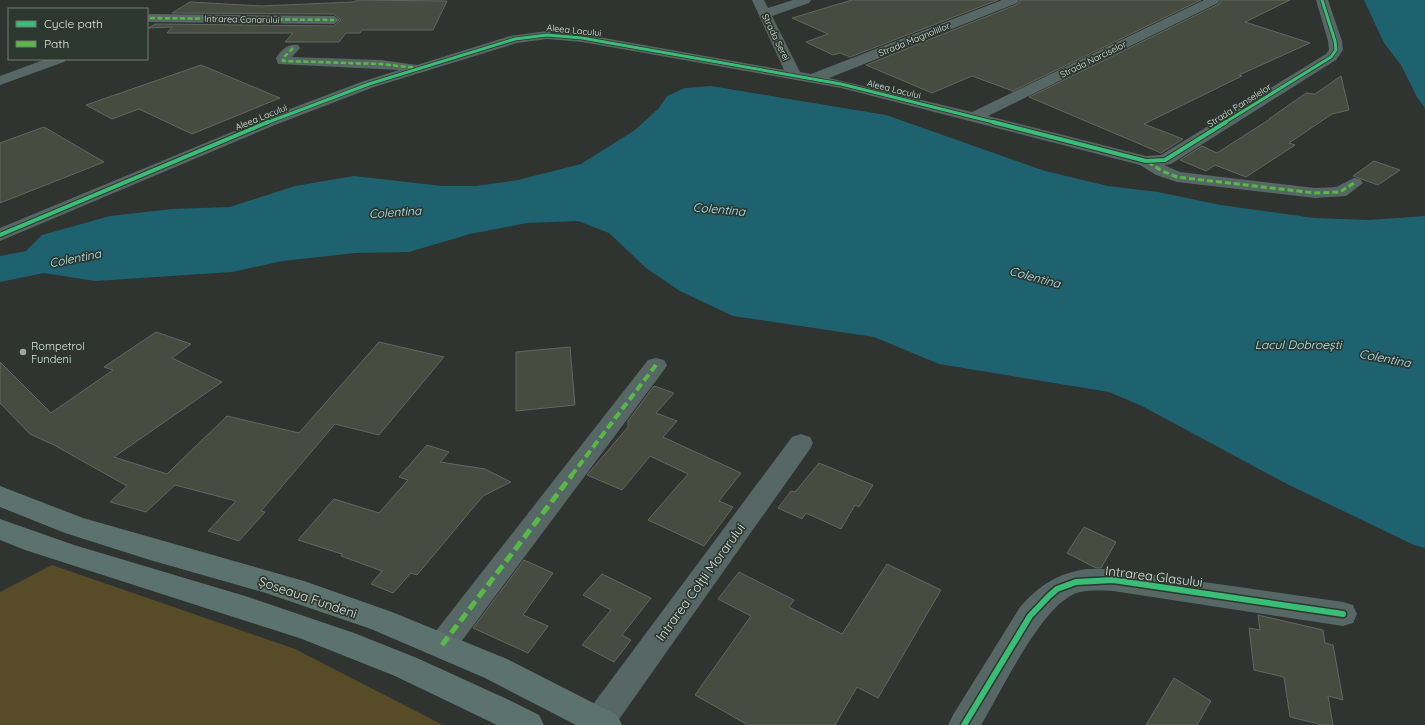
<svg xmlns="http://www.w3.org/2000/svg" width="1425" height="725" font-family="Quicksand,sans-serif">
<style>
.green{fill:#574b28}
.water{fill:#1e616f}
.building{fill:#474c40;stroke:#636662}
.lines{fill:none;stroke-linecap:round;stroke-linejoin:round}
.street{fill:#566765;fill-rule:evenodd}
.secondary{fill:#5c726f;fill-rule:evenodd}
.quiet-far3{stroke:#58b947;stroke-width:2.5;stroke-dasharray:5 2.5;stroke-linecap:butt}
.quiet-far2{stroke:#58b947;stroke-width:3;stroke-dasharray:6 3;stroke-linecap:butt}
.quiet-far1{stroke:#58b947;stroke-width:4;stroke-dasharray:8 4;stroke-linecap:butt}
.quiet{stroke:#58b947;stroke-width:5;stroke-dasharray:10 5;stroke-linecap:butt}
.cycleway-far2-casing{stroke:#2c372f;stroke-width:4.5}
.cycleway-far1-casing{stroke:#2c372f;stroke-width:6}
.cycleway-casing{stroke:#2c372f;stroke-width:9}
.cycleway-far2{stroke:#3abd76;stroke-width:3}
.cycleway-far1{stroke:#3abd76;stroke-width:4}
.cycleway{stroke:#3abd76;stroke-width:6}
.poi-dot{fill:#a0a6a2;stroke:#2c372f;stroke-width:1.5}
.labels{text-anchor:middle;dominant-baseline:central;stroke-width:3.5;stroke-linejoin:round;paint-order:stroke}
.far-street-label{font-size:9px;fill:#dde4df;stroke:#2c372f}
.poi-label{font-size:11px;fill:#dde4df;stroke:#2c372f;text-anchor:start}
.water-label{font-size:12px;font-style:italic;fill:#b2ecfc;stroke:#2c372f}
.near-street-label{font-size:13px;fill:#dde4df;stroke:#2c372f}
</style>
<rect width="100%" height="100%" fill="#2f3430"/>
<!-- green -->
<polygon class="green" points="52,565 295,649 443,725 0,725 0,592"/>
<!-- water -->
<g class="water">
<polygon points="1364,0 1425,0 1425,108 1417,97 1401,65 1384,43"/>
<polygon points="711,86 886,115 1045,171 1108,186 1158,192 1221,205 1314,218 1369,220 1425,216 1425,548 1414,545 1287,484 1142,406 1109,392 939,364 874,337 733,316 680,291 646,268 609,233 578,221 527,223 470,234 409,252 355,253 283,261 232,272 95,281 44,273 0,282 0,256 26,251 42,235 110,216 172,209 230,207 295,186 354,176 442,186 476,186 518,180 581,164 635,130 659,108 667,96 685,88"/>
</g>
<!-- building -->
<g class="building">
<polygon points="358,0 447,1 433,30 362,30 360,33 346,33 339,42 285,42 293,33 167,33 172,27 148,28 155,24 334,26 341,20 334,14 172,13 190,2 261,6 353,2"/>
<polygon points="852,0 998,0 850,57 840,53 833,55 806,42 828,34 792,18"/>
<polygon points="1020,0 1201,0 1013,91 972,76 932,93 866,65 1018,4"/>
<polygon points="1221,0 1290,0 1245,22 1310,43 1239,75 1242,76 1144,124 1183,139 1161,153 1029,97 1219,4"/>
<polygon points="201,65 280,98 192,134 139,109 112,119 86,105"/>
<polygon points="1341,76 1349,110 1332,114 1289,143 1295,145 1246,177 1215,165 1206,171 1180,160 1202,146 1217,153 1270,119 1269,119 1306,93 1315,94"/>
<polygon points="44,127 104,162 0,203 0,143"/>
<polygon points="1374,161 1400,170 1378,185 1353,176"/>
<polygon points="156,332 191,344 172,358 222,382 114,457 167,474 227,416 299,433 379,342 444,357 379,435 335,424 261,511 265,512 239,541 208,531 236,501 175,485 146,512 110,502 127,486 54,445 30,434 0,403 0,362 51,413 113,370 104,367"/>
<polygon points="570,347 575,405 516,411 516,352"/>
<polygon points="654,386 674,393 656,413 677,421 663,437 741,473 719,501 733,507 704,546 648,520 688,474 650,456 622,490 587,475 628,427 628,421"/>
<polygon points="427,445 449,452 440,462 485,469 511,482 483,496 417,575 411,573 393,593 371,584 382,571 341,556 342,554 298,540 334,499 379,513 408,480 399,477"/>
<polygon points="819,463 873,485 859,507 855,505 841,529 806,513 802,519 778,508 791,491 795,492"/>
<polygon points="1084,527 1116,542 1101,568 1096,568 1067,553"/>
<polygon points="524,560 553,573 523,615 548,626 528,653 473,628"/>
<polygon points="887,564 941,590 878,698 857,687 835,725 748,725 695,695 751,616 718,599 739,572 794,600 789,607 842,634"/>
<polygon points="602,574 651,598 622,635 631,640 614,662 582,645 611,610 583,595"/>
<polygon points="1258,615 1323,630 1325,643 1333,645 1343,700 1328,696 1333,725 1323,725 1290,717 1284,677 1254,670 1249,628 1260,630"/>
<polygon points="1174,678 1211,701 1197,725 1146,725"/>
</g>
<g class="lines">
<!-- street -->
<g class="street">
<path d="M752,0H764L768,8L793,0H811L809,3L772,16L800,72L811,74L1002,0H1019L1017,3L829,78L972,112L1204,0H1220L1218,3L988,116L1146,156L1161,155L1326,54L1329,50L1328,41L1316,0H1328L1342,41L1343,50L1336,60L1171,164L1164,165L1180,172L1315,188L1336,187L1354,178L1360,179L1363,183L1346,196L1315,198L1177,182L1156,175L1140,165L841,88L582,42L547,39L517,43L374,87L275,125L0,241V228L263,119L364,81L399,70L278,64L276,58C281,50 288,43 298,45L300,48L292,57L381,60L417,65L510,36L547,31L582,34L784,70Z"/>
<polygon points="150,14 334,16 340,20 334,24 150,22 147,21 147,15"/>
<polygon points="46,59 66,59 64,62 0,85 0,76"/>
<polygon points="656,358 664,360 667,365 664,370 452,654 442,658 432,654 427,645 432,636 648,360"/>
<polygon points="801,434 810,437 813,443 810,449 615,725 585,725 583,721 588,711 792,437"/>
<path d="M1087,569H1113L1343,602L1353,605L1357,614L1353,623L1343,626L1113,591C1101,591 1085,589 1074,594C1040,609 1001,692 981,725H948L953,715L1020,607C1039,586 1057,573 1087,569Z"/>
</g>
<!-- secondary -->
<g class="secondary">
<polygon points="0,486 83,518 304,581 392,612 507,659 617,715 622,725 576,725 485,678 371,629 266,593 150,560 65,533 0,507"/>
<polygon points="0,519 74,545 245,596 354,633 417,658 509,700 539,715 544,725 497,725 395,676 302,639 25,550 0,540"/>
</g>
<!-- quiet-far3 -->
<g class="quiet-far3">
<polyline points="150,18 334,20"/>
<polyline points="293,48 283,58 283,61 381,64 417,68"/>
</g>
<!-- quiet-far2 -->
<polyline class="quiet-far2" points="1148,162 1162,171 1177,177 1315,193 1340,192 1354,183"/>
<!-- quiet-far1 -->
<polyline class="quiet-far1" points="571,476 656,365"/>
<!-- quiet -->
<polyline class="quiet" points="442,645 572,475"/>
<defs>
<g id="cycleway-far2">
<polyline points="266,123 369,84 515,39 547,35 582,38 841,84 997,123"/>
<polyline points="1224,123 1331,57 1336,50 1335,41 1322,0"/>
</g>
<g id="cycleway-far1">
<polyline points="993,122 1146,161 1165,160 1226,122"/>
<polyline points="0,235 268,122"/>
</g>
<polyline id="cycleway" points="964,725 1030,616 1049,596 1057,589 1076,582 1113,580 1343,614"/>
</defs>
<!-- cycleway-far2 casing -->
<use href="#cycleway-far2" class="cycleway-far2-casing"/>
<!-- cycleway-far1 casing -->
<use href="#cycleway-far1" class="cycleway-far1-casing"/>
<!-- cycleway casing -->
<use href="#cycleway" class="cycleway-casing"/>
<!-- cycleway-far2 -->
<use href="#cycleway-far2" class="cycleway-far2"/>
<!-- cycleway-far1 -->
<use href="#cycleway-far1" class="cycleway-far1"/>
<!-- cycleway -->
<use href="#cycleway" class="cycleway"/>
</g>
<!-- markers -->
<circle class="poi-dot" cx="23" cy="352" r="4"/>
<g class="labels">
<!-- far-street labels -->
<g class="far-street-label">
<text transform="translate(242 19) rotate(1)">Intrarea Canarului</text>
<text transform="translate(574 30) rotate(6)">Aleea Lacului</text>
<text transform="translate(776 37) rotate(64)">Strada Serei</text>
<text transform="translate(914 39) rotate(-22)">Strada Magnoliilor</text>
<text transform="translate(1093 59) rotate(-26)">Strada Narciselor</text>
<text transform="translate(894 89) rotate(14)">Aleea Lacului</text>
<text transform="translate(1239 105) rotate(-32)">Strada Panselelor</text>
<text transform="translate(261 117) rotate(-22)">Aleea Lacului</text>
</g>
<!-- poi labels -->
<g class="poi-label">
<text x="31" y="346">Rompetrol<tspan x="31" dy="13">Fundeni</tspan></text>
</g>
<!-- water labels -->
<g class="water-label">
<text transform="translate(719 209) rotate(5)">Colentina</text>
<text transform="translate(395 212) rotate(-4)">Colentina</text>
<text transform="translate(75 258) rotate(-11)">Colentina</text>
<text transform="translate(1035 277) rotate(15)">Colentina</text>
<text x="1298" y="344">Lacul Dobroești</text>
<text transform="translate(1385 358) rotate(11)">Colentina</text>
</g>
<!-- near-street labels -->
<g class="near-street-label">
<text transform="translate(1154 576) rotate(7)">Intrarea Glasului</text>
<text transform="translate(700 582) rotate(-54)">Intrarea Colții Morarului</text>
<text transform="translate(308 597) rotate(19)">Șoseaua Fundeni</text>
</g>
</g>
<!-- legend -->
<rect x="8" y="8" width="140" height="52" fill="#2c372f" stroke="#737c75"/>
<rect x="16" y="21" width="20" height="6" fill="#3abd76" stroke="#737c75"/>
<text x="44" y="28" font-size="12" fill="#dde4df">Cycle path</text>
<rect x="16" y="41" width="20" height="6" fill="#58b947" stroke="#737c75"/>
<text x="44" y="48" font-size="12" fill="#dde4df">Path</text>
</svg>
